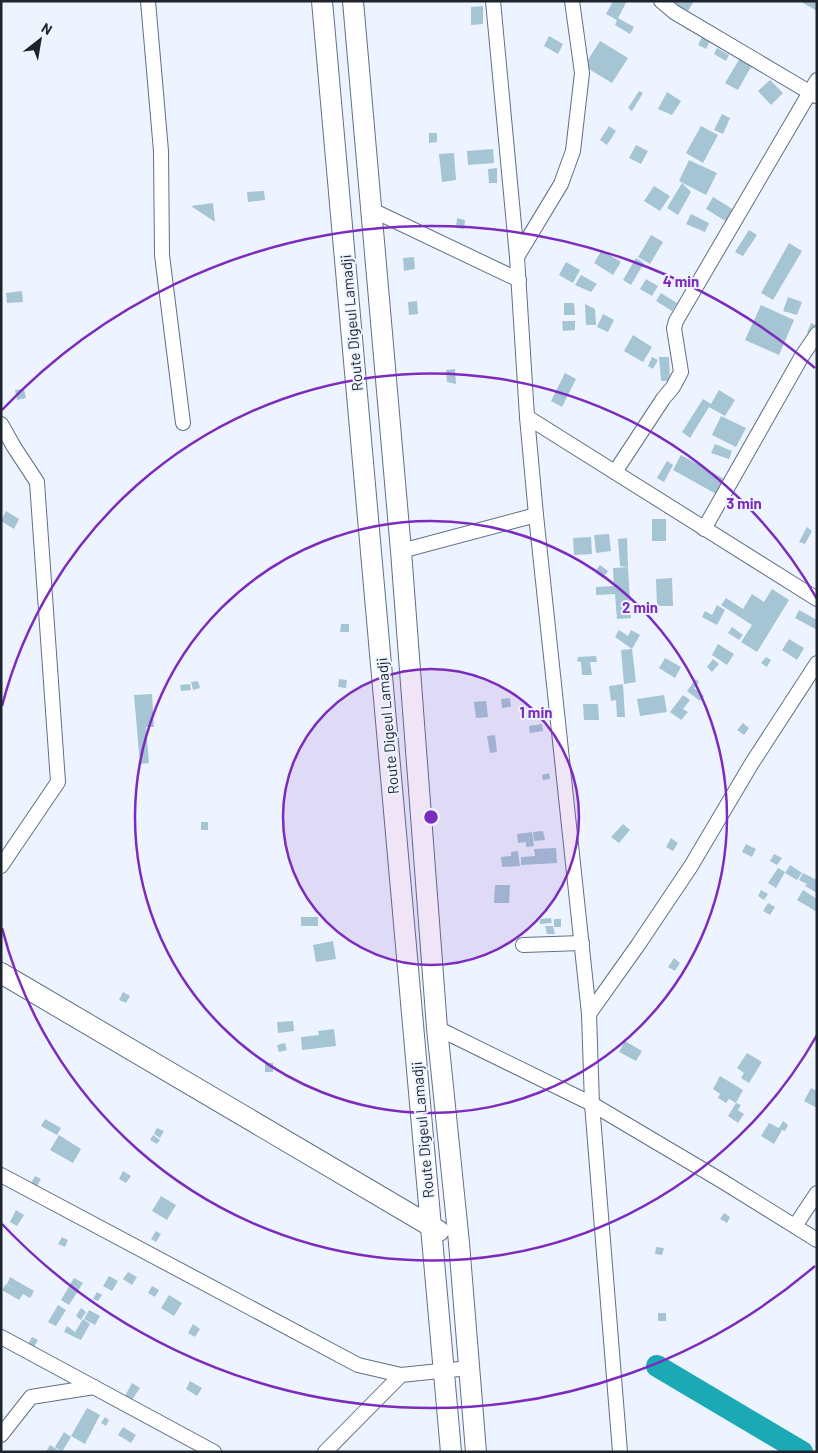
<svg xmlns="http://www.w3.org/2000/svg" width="818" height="1453" font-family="Barlow,sans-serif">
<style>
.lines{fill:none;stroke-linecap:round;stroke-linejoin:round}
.river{stroke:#1aa9b5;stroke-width:22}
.building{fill:#a5c4d4}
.minor-casing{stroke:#607086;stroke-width:16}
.secondary-casing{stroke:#607086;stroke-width:22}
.minor{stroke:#fff;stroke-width:14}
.secondary{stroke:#fff;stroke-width:20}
.ring{fill:none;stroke:#7b2cbf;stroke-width:2.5}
.labels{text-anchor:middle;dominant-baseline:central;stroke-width:4;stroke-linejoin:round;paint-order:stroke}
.street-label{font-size:15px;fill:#1d242d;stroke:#edf4ff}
.centre{fill:#7b2cbf;stroke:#edf4ff;stroke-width:2.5}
.ring-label{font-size:15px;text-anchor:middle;font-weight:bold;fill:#7b2cbf;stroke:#edf4ff;stroke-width:4;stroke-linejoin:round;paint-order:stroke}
</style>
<rect width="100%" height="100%" fill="#edf4ff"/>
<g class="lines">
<!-- river -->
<polyline class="river" points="657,1366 802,1452"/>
</g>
<!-- building -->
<g class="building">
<polygon points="613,1 627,1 618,18 634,27 630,34 615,25 617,20 606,14"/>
<polygon points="675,1 694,1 688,11 674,3"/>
<polygon points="804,1 817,1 817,11 803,3"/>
<polygon points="483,6 483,24 471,25 471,7"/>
<polygon points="549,36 563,44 558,54 544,46"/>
<polygon points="702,37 710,41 706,49 698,45"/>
<polygon points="600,41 628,58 612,83 584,66"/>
<polygon points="717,48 729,55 726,61 714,54"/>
<polygon points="740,58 752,65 738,90 725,83"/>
<polygon points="770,80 783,93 771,105 758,91"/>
<polygon points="639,91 643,93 632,111 628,108"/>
<polygon points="667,92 681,101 672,115 658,109"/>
<polygon points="722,114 730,118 723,134 714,130"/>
<polygon points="609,126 616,131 607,145 600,140"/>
<polygon points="701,126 718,135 703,163 686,153"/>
<polygon points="429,133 437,133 437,142 429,143"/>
<polygon points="636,145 648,151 641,164 629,158"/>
<polygon points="493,149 494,163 468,165 467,151"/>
<polygon points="454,153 456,180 442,182 439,154"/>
<polygon points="689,160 717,173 706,195 679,181"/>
<polygon points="497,168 497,183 489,183 488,169"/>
<polygon points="682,183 691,192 678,215 667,208"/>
<polygon points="654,186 670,196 660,211 644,201"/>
<polygon points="264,191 265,200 248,202 247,192"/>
<polygon points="713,197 734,210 727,222 706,209"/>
<polygon points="213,203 215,222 191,206"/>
<polygon points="691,214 709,223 705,232 686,224"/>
<polygon points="457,218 465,220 464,229 456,228"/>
<polygon points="749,230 757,235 743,256 735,252"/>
<polygon points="651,235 663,242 650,264 638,257"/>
<polygon points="789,243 802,251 773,300 761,293"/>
<polygon points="602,250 621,262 613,275 594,263"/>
<polygon points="414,257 415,269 404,271 403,258"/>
<polygon points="636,258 644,263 631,285 623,280"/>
<polygon points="566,262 580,270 573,283 559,275"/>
<polygon points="581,275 597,284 591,292 575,285"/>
<polygon points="646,279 658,286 652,296 640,289"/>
<polygon points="22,291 23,302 7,303 6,293"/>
<polygon points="661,293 677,303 672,311 656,301"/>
<polygon points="788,297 802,302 797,315 783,311"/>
<polygon points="417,301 418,314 409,315 408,302"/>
<polygon points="564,303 574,303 575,315 564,315"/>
<polygon points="585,304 595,309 596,325 586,325"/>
<polygon points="761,305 794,320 779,355 745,340"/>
<polygon points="603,314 614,320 608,332 597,327"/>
<polygon points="562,321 575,321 575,330 563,331"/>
<polygon points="811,323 816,325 813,335 807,333"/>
<polygon points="633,335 652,347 643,362 624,351"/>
<polygon points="652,357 658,360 653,369 648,366"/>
<polygon points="659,357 669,357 670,381 661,381"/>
<polygon points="455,369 456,384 447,382 446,370"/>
<polygon points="565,373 576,379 562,407 551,401"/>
<polygon points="24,389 26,398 17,400 15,390"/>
<polygon points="719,390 735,400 725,416 709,407 690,438 682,432 703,399 711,404"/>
<polygon points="721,416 746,428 736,447 712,435"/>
<polygon points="715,444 732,451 729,459 711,453"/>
<polygon points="681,455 726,480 718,495 673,470"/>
<polygon points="667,461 673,465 664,482 657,478"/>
<polygon points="6,511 19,519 14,529 1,521"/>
<rect x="652" y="519" width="14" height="22"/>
<polygon points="807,527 812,531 805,544 799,542"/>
<polygon points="609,534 611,551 596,553 594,535"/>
<polygon points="591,537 592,554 574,555 573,538"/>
<polygon points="627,538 628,567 620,566 618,539"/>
<polygon points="600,565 608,571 603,578 595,572"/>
<polygon points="628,567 631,618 617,619 615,594 596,595 596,587 614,586 613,568"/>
<polygon points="672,578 673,606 657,606 656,579"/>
<polygon points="772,589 789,600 757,652 741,642 752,625 721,605 726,598 743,609 752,594 764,602"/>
<polygon points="717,605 725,610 717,625 702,617 705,611 712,615"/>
<polygon points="799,610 817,620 817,630 795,618"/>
<polygon points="341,624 349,624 349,632 340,632"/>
<polygon points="732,627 743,635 739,640 728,633"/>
<polygon points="619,630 628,636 631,630 640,635 632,649 615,637"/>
<polygon points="789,639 804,648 797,660 782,650"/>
<polygon points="718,644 734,654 727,665 712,655"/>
<polygon points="632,649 636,682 624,684 621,650"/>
<polygon points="596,656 597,662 590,662 592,675 582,675 581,662 577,661 578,657"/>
<polygon points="766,657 771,660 767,667 761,663"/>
<polygon points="665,658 681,667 675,678 659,668"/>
<polygon points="713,659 719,664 712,672 707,667"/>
<polygon points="339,679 347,680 346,688 338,687"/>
<polygon points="696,679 699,682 694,688 704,696 700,701 687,691"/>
<polygon points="198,681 200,688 193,690 191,682"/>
<polygon points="190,684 191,690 181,691 180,685"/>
<polygon points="623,684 625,717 617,717 616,700 611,701 609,686"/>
<polygon points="152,694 154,727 146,727 149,763 140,764 134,695"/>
<polygon points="664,695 667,712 640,716 637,699"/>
<polygon points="683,695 690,700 683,709 688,712 681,720 670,712"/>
<polygon points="510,698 511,707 502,708 501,699"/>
<polygon points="486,701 488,717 476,718 474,702"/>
<polygon points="583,704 598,704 599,720 584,720"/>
<polygon points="743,723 749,728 744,735 737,730"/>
<polygon points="542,724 543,731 530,733 529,726"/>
<polygon points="495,735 497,752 490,753 487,736"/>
<polygon points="549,773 550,779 543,780 542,775"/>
<rect x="201" y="822" width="7" height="8"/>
<polygon points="623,824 630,830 619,843 611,837"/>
<polygon points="543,831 545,840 534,841 533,832"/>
<polygon points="532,832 534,846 526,847 526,842 518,843 517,834"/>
<polygon points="671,838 678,843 673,851 666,847"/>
<polygon points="746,844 756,849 752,857 742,852"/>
<polygon points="556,848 557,863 521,865 521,857 535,856 534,849"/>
<polygon points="518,851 520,866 502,867 501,857 511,856 511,852"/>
<polygon points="774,854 782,858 777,865 770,861"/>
<polygon points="790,865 802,873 797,880 785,873"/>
<polygon points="778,868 785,872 776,888 768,883"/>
<polygon points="803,873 817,880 817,893 805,886 807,884 799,880"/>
<polygon points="495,885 510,885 509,903 494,903"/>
<polygon points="761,890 768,894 764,900 758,896"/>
<polygon points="803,890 817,899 817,912 797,900"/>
<polygon points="768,903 775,907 770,915 763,911"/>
<rect x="301" y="917" width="17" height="9"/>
<polygon points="551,918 552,923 540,924 540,919"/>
<rect x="554" y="919" width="7" height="8"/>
<polygon points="545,926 553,926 555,934 547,934"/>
<polygon points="333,941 336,959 316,962 313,945"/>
<polygon points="674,958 680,963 675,971 668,967"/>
<polygon points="123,992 130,996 126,1003 119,1000"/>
<polygon points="293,1021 294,1031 278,1033 277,1022"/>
<polygon points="334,1029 336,1046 302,1050 301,1037 319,1035 318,1031"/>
<polygon points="625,1041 642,1051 636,1061 619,1052"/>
<polygon points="285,1043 287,1050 279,1052 277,1045"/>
<polygon points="747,1053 762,1062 749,1083 741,1078 744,1073 737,1068"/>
<rect x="265" y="1063" width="8" height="9"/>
<polygon points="720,1076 743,1090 736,1103 729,1099 726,1103 718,1098 720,1094 713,1089"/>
<polygon points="811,1088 817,1091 817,1108 804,1101"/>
<polygon points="736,1103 741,1105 738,1110 744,1114 738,1123 728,1116"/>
<polygon points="45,1119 61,1128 57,1135 41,1126"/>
<polygon points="783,1121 788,1125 785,1131 782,1130 774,1144 761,1136 769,1123 779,1128"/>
<polygon points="157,1128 164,1131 160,1138 154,1134"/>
<polygon points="59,1135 81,1149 73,1163 50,1150"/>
<polygon points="153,1135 160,1140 157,1144 150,1140"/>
<polygon points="123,1171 131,1176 126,1183 119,1179"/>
<polygon points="35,1176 41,1179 36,1188 30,1185"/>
<polygon points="161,1196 176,1205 167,1220 152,1211"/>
<polygon points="16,1210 24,1215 17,1226 10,1222"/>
<polygon points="724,1213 730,1217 727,1223 720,1219"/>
<polygon points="156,1231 161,1234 156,1242 151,1239"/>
<polygon points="62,1237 68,1240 65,1247 58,1244"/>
<polygon points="656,1247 664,1248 662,1255 655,1254"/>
<polygon points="128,1272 137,1277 132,1285 123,1279"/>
<polygon points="109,1276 118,1281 112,1291 103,1286"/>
<polygon points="10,1277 34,1291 30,1298 23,1294 19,1300 2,1290 6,1284 16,1290 7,1284"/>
<polygon points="74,1278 83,1283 69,1305 61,1300"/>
<polygon points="152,1286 159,1290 155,1297 148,1293"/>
<polygon points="97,1292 102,1295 98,1301 93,1299"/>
<polygon points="169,1295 182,1303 174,1316 161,1308"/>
<polygon points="58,1305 66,1310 56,1326 48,1322"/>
<polygon points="81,1308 86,1312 81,1320 76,1316"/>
<polygon points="89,1310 100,1316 95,1325 84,1319"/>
<rect x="658" y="1313" width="8" height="8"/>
<polygon points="83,1319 90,1324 81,1340 64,1332 67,1326 75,1332"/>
<polygon points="193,1324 200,1329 195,1337 188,1333"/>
<polygon points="32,1337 38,1340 34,1347 28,1344"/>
<polygon points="190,1381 202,1388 197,1396 186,1389"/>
<polygon points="132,1383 140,1388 132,1400 125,1396"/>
<polygon points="87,1408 100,1415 85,1444 71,1436"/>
<polygon points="105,1417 109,1420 106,1426 101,1423"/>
<polygon points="123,1427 136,1435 131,1443 118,1435"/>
<polygon points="64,1432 71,1437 62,1452 55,1447"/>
<polygon points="50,1445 61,1452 46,1452"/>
</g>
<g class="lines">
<defs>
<g id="minor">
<polyline points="148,1 161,151 162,255 183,423"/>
<polyline points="493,1 517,257 527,417 536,515 589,1014 592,1104 620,1452"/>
<polyline points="661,1 674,12 816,96"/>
<polyline points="370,209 519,280"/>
<polyline points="517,257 561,184 573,151 582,73 572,1"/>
<polyline points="527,417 817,599"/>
<polyline points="1,424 14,447 37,482 58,782 1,866"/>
<polyline points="615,472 663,399 673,387 681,372 674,328 676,321 817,80"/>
<polyline points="704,529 802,356 817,334"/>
<polyline points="401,551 536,515"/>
<polyline points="523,945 582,943"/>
<polyline points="589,1014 638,945 691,866 752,763 817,663"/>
<polyline points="437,1028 592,1104 722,1181 817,1240"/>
<polyline points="1,1175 358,1365 401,1375 469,1368"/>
<polyline points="795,1226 817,1193"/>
<polyline points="1,1337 214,1452"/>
<polyline points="1,1435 31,1397 94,1387"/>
<polyline points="325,1452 401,1375"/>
</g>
<g id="secondary">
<polyline points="322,1 451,1452"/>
<polyline points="353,1 401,551 437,1028 459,1243 476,1452"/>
<polyline points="1,973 439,1231"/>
</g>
</defs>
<!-- minor casing -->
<use href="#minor" class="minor-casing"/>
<!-- secondary casing -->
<use href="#secondary" class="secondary-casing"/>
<!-- minor -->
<use href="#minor" class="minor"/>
<!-- secondary -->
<use href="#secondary" class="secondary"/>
</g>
<!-- distance rings -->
<circle cx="431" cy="817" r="148" fill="#7b2cbf" fill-opacity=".12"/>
<g class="ring">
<circle cx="431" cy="817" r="148"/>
<circle cx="431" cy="817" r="296"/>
<path d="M817 1035A443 443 0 0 1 2 928M2 706A443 443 0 0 1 817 599"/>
<path d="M815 1266A591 591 0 0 1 2 1224M2 410A591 591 0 0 1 815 368"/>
</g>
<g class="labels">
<!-- street labels -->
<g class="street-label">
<text transform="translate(351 323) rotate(-95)">Route Digeul Lamadji</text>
<text transform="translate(387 726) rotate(-95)">Route Digeul Lamadji</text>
<text transform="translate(422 1130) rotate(-95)">Route Digeul Lamadji</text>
</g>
</g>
<circle cx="431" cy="817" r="8" class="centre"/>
<g class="ring-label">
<text x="681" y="287">4 min</text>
<text x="744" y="509">3 min</text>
<text x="640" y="613">2 min</text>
<text x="536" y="718">1 min</text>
</g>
<!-- border -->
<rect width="818" height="1453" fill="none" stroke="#1d242d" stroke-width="5"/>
<!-- north arrow -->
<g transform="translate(40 40) rotate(31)" stroke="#edf4ff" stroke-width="4" paint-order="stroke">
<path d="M0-4L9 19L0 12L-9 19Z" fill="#1d242d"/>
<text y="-8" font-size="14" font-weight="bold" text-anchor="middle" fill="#1d242d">N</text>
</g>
</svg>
